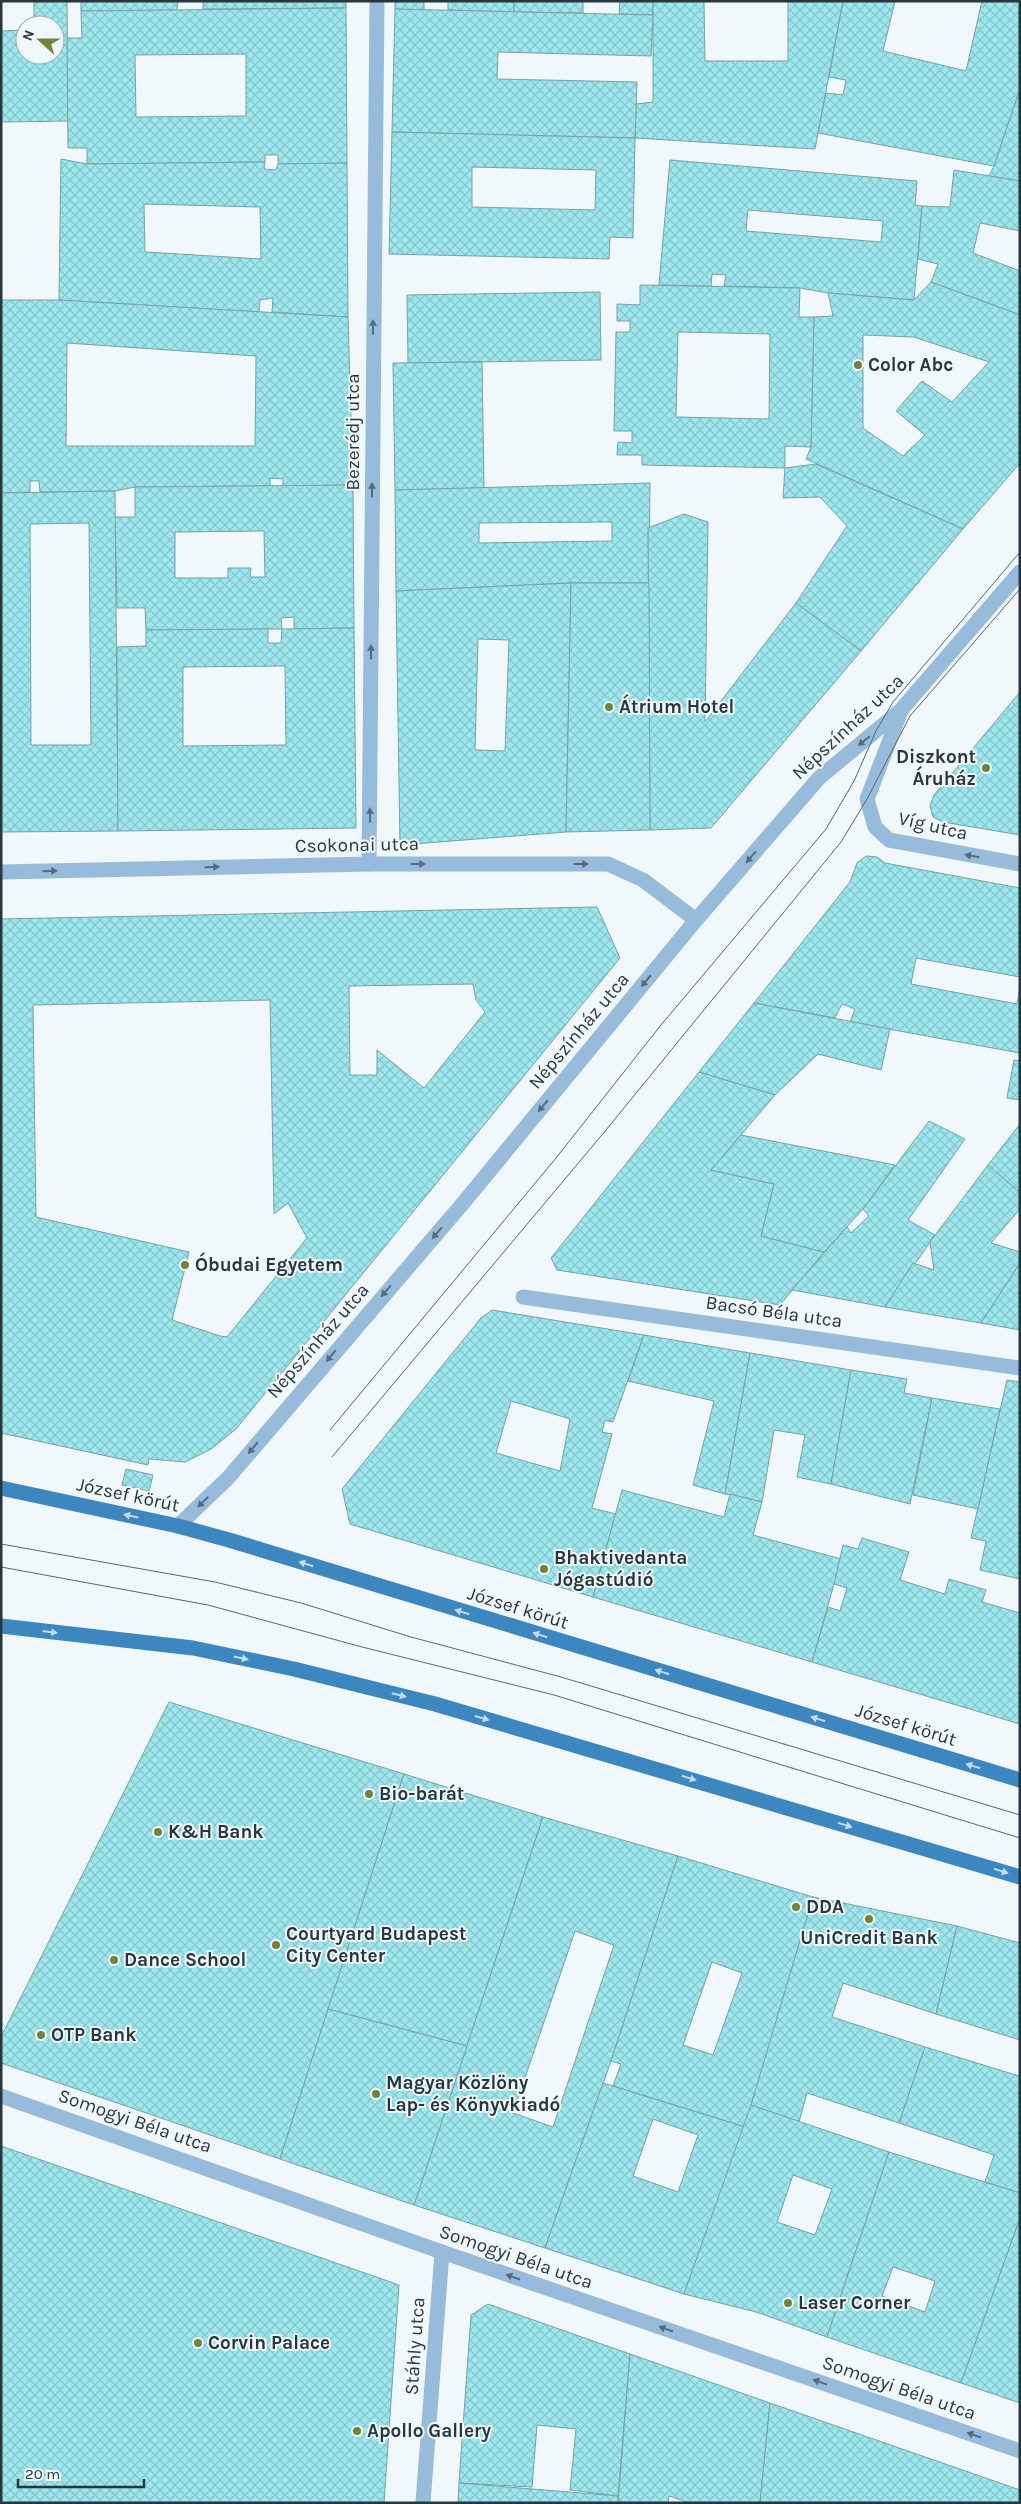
<svg xmlns="http://www.w3.org/2000/svg" width="1021" height="2504" font-family="Karla,sans-serif">
<style>
.building{fill:url(#building-cross-hatch);stroke:#76a1a5;fill-rule:evenodd}
.lines{fill:none;stroke-linecap:round;stroke-linejoin:round}
.minor{stroke:#97bbdb;stroke-width:15}
.major{stroke:#3d87c0;stroke-width:15}
.tram{stroke:#58666b;stroke-width:1}
.oneway{fill:#546c7c}
.oneway2{fill:#c3dcec}
.poi-dot{fill:#728333;stroke:#f0f8fb;stroke-width:2}
.labels{text-anchor:middle;dominant-baseline:central;stroke-width:4;stroke-linejoin:round;paint-order:stroke}
.poi-label{font-size:19px;font-weight:bold;fill:#27373d;stroke:#f0f8fb;text-anchor:start}
.street-label{font-size:19px;fill:#27373d;stroke:#f0f8fb}
</style>
<defs>
<pattern id="building-cross-hatch" width="8" height="8" patternUnits="userSpaceOnUse" patternTransform="scale(1.25)"><rect width="8" height="8" fill="#9ce6ed"/><path d="M0 0l8 8M0 8l8-8" fill="none" stroke="#86c6cc"/></pattern>
</defs>
<rect width="100%" height="100%" fill="#f0f8fb"/>
<!-- building -->
<g class="building">
<polygon points="34,1 67,1 68,121 1,122 1,31 25,30 25,55 55,55 55,25 34,25"/>
<polygon points="81,1 178,1 177,10 81,11"/>
<polygon points="203,1 346,1 346,8 203,9"/>
<polygon points="395,1 424,1 424,10 395,9"/>
<polygon points="448,1 514,1 514,12 448,10"/>
<polygon points="514,1 583,1 583,13 514,12"/>
<polygon points="620,1 653,1 653,15 619,14"/>
<polygon points="653,1 704,1 705,61 788,61 788,1 843,1 815,149 635,138 636,104 653,102"/>
<polygon points="843,1 895,1 883,51 966,71 982,1 1020,1 1020,89 994,166 818,133 826,93 843,95 846,80 829,77"/>
<path d="M346,8L347,163L278,164V155H265V162L87,164V148H68L67,38H82L81,11ZM246,54V116L136,117L135,55Z"/>
<polygon points="395,9 653,15 651,56 498,52 497,79 637,82 635,138 392,132"/>
<polygon points="1020,89 1020,181 989,176 994,166"/>
<path d="M392,132L635,138L633,238L610,237L609,259L389,254ZM472,167L596,170L595,210L472,207Z"/>
<path d="M61,159L87,164L265,162L264,169L276,170L278,164L347,163L348,317L272,312L273,298L260,300L259,312L59,300ZM144,204L260,207L261,259L145,252Z"/>
<path d="M670,160L917,181L915,205L922,206L914,300L828,293L800,288L724,286L726,275L712,274L711,286L659,285ZM748,210L883,221L881,242L746,231Z"/>
<polygon points="954,170 1020,181 1020,231 980,223 973,253 1020,271 1020,315 931,282 938,264 918,259 922,206 950,207"/>
<path d="M931,282L1020,315V463L963,529L806,459L811,447L814,317L833,316L828,293L914,300ZM863,335L914,337L989,362L952,402L922,381L896,411L925,435L903,456L863,428Z"/>
<path d="M640,285L800,288L799,317H814L811,447L785,446V468L642,465V455H617L618,442L632,443V431H614L616,332H630V321H617V304L640,305ZM678,332L770,334L769,419L676,417Z"/>
<polygon points="600,292 601,360 408,363 407,295"/>
<path d="M1,300H59L348,317L353,485L283,486V479L270,478V486L135,487L115,491L40,492L39,481H30V492L1,493ZM67,343L256,356L255,446H66Z"/>
<polygon points="482,362 484,488 395,490 393,363"/>
<polygon points="816,464 963,529 861,651 796,603 847,526 820,497 783,498 785,468"/>
<path d="M650,483L649,583H571L396,591L395,490ZM612,522V541L479,543V523Z"/>
<path d="M353,485L354,628L294,629V617L281,618L282,629L146,630L145,608H117L115,517H135V487ZM264,531L265,577H250L251,568H228V578H175V532Z"/>
<path d="M115,491L118,831L1,832V493ZM89,523L91,745H31L30,524Z"/>
<polygon points="684,514 708,522 705,722 796,603 861,651 711,828 650,830 648,528"/>
<path d="M571,583L566,832L400,845L396,591ZM478,639L509,640L505,751L475,750Z"/>
<polygon points="571,583 649,583 650,830 566,832"/>
<path d="M354,628L356,828L118,831L117,647L146,646V630L268,629V643H281L282,629ZM285,666L286,745L183,746V667Z"/>
<polygon points="1020,692 1020,835 943,822 933,817 930,806 934,795"/>
<polygon points="866,856 877,857 885,863 1020,888 1020,977 916,958 911,984 1017,1004 1020,987 1020,1053 850,1022 855,1009 842,1004 835,1018 754,1003 850,882 857,863"/>
<path d="M597,907L620,958L236,1429L211,1449L185,1462L149,1459L148,1465L1,1433V919ZM473,984L476,1000L485,1012L424,1088L377,1050V1075H350L349,986ZM270,1000L274,1214L288,1203L307,1238L227,1337L220,1336L172,1320L189,1252L36,1217L33,1005Z"/>
<polygon points="754,1003 890,1029 881,1070 818,1054 775,1095 699,1072"/>
<polygon points="1014,1060 1020,1061 1020,1100 1007,1098"/>
<polygon points="699,1072 775,1095 711,1170 774,1184 761,1236 824,1252 780,1305 557,1270 551,1258"/>
<polygon points="929,1121 965,1139 908,1220 935,1235 885,1307 792,1290 847,1227 851,1233 869,1216 863,1209"/>
<polygon points="1020,1124 1020,1193 988,1165"/>
<polygon points="741,1135 895,1165 863,1209 824,1252 761,1236 774,1184 711,1170"/>
<polygon points="988,1165 1020,1193 1020,1209 991,1243 1020,1252 1020,1263 981,1323 885,1307 913,1263 934,1270 930,1242"/>
<polygon points="1020,1263 1020,1330 981,1323"/>
<path d="M492,1310L644,1335L613,1422L605,1420L602,1432L612,1434L592,1508L616,1514L593,1597L350,1524L342,1489L481,1318ZM511,1401L570,1419L560,1471L496,1453Z"/>
<polygon points="644,1335 750,1353 725,1494 693,1485 714,1401 628,1381"/>
<polygon points="750,1353 851,1370 831,1484 797,1477 805,1435 774,1430 762,1502 725,1494"/>
<polygon points="851,1370 907,1379 904,1393 932,1398 910,1504 831,1484"/>
<polygon points="1007,1380 1020,1382 1020,1579 980,1570 986,1541 971,1538"/>
<polygon points="932,1398 1000,1409 978,1509 913,1495"/>
<polygon points="126,1469 153,1475 149,1491 122,1485"/>
<polygon points="622,1490 724,1517 730,1494 762,1502 753,1535 841,1559 812,1662 593,1597"/>
<polygon points="862,1538 909,1552 900,1580 945,1594 949,1579 986,1590 982,1602 1020,1613 1020,1724 812,1662 828,1607 840,1611 847,1588 834,1584 843,1545 858,1549"/>
<polygon points="169,1702 404,1774 280,2159 1,2063 1,2037"/>
<polygon points="404,1774 543,1817 467,2046 328,2009"/>
<path d="M543,1817L678,1856L611,2061L545,2248L414,2205ZM575,1931L614,1945L553,2127L513,2113Z"/>
<path d="M678,1856L813,1897L745,2127L613,2086L621,2064L611,2061ZM712,1962L742,1973L713,2055L683,2045Z"/>
<polygon points="813,1897 957,1926 936,2014 843,1983 832,2017 925,2047 899,2123 807,2093 799,2122 751,2105"/>
<polygon points="957,1926 1020,1943 1020,2040 936,2014"/>
<polygon points="328,2009 467,2046 414,2205 280,2159"/>
<polygon points="925,2047 1019,2076 1020,2073 1020,2193 985,2182 994,2155 899,2123"/>
<path d="M603,2083L745,2127L684,2294L545,2248ZM653,2119L698,2135L678,2192L633,2176Z"/>
<path d="M751,2105L889,2152L827,2337L756,2312L684,2294ZM793,2175L832,2189L815,2235L777,2222Z"/>
<polygon points="1,2146 399,2285 384,2503 1,2503"/>
<path d="M889,2152L1020,2193V2218L961,2383L827,2337ZM893,2267L935,2281L925,2312L882,2296Z"/>
<polygon points="1020,2218 1020,2403 961,2383"/>
<polygon points="488,2304 630,2354 618,2496 570,2490 576,2429 537,2425 532,2487 459,2483 471,2315"/>
<polygon points="630,2354 770,2403 760,2503 690,2503 669,2496 668,2503 618,2503"/>
<polygon points="770,2403 1020,2490 1020,2503 760,2503"/>
<polygon points="459,2483 618,2496 618,2503 458,2503"/>
</g>
<g class="lines">
<!-- minor -->
<g class="minor">
<polyline points="901,711 867,799 875,827 889,840 1020,864"/>
<polyline points="369,864 377,1"/>
<polyline points="1,872 369,864 608,864 643,880 696,920"/>
<polyline points="523,1297 1020,1368"/>
<polyline points="178,1526 228,1478 464,1202 696,920 819,778 901,710 1020,572"/>
<polyline points="1,2096 442,2252 1020,2451"/>
<polyline points="423,2503 442,2252"/>
</g>
<!-- major -->
<g class="major">
<polyline points="1,1488 178,1526 229,1540 1020,1780"/>
<polyline points="1,1626 193,1648 294,1669 435,1704 1020,1877"/>
</g>
<!-- tram -->
<g class="tram">
<polyline points="330,1430 556,1158 661,1025 826,829 854,781 876,731 893,702 1020,552"/>
<polyline points="332,1457 606,1130 841,842 867,799 910,716 1020,589"/>
<polyline points="1,1544 215,1582 301,1603 411,1637 561,1677 1020,1815"/>
<polyline points="1,1567 208,1605 362,1647 554,1695 1020,1838"/>
</g>
</g>
<!-- one-way arrows -->
<defs><path id="oneway-solid" d="M-6-.8H1V-3.2L6.5 0L1 3.2V.8H-6Z" transform="scale(1.25)"/></defs>
<g class="oneway">
<use href="#oneway-solid" transform="translate(373 327) rotate(-90)"/>
<use href="#oneway-solid" transform="translate(372 490) rotate(-90)"/>
<use href="#oneway-solid" transform="translate(371 652) rotate(-90)"/>
<use href="#oneway-solid" transform="translate(864 741) rotate(141)"/>
<use href="#oneway-solid" transform="translate(370 815) rotate(-90)"/>
<use href="#oneway-solid" transform="translate(972 856) rotate(-170)"/>
<use href="#oneway-solid" transform="translate(751 857) rotate(131)"/>
<use href="#oneway-solid" transform="translate(418 864)"/>
<use href="#oneway-solid" transform="translate(581 864)"/>
<use href="#oneway-solid" transform="translate(212 867) rotate(-1)"/>
<use href="#oneway-solid" transform="translate(50 871) rotate(-1)"/>
<use href="#oneway-solid" transform="translate(646 981) rotate(130)"/>
<use href="#oneway-solid" transform="translate(543 1106) rotate(130)"/>
<use href="#oneway-solid" transform="translate(437 1233) rotate(131)"/>
<use href="#oneway-solid" transform="translate(386 1291) rotate(131)"/>
<use href="#oneway-solid" transform="translate(331 1356) rotate(130)"/>
<use href="#oneway-solid" transform="translate(253 1448) rotate(130)"/>
<use href="#oneway-solid" transform="translate(203 1502) rotate(136)"/>
<use href="#oneway-solid" transform="translate(513 2277) rotate(-161)"/>
<use href="#oneway-solid" transform="translate(666 2329) rotate(-161)"/>
<use href="#oneway-solid" transform="translate(820 2382) rotate(-161)"/>
<use href="#oneway-solid" transform="translate(974 2435) rotate(-161)"/>
</g>
<g class="oneway2">
<use href="#oneway-solid" transform="translate(131 1516) rotate(-168)"/>
<use href="#oneway-solid" transform="translate(306 1564) rotate(-163)"/>
<use href="#oneway-solid" transform="translate(462 1612) rotate(-163)"/>
<use href="#oneway-solid" transform="translate(50 1632) rotate(7)"/>
<use href="#oneway-solid" transform="translate(540 1635) rotate(-163)"/>
<use href="#oneway-solid" transform="translate(241 1658) rotate(12)"/>
<use href="#oneway-solid" transform="translate(662 1672) rotate(-163)"/>
<use href="#oneway-solid" transform="translate(399 1695) rotate(14)"/>
<use href="#oneway-solid" transform="translate(482 1718) rotate(16)"/>
<use href="#oneway-solid" transform="translate(818 1719) rotate(-163)"/>
<use href="#oneway-solid" transform="translate(973 1766) rotate(-163)"/>
<use href="#oneway-solid" transform="translate(689 1778) rotate(17)"/>
<use href="#oneway-solid" transform="translate(845 1825) rotate(17)"/>
<use href="#oneway-solid" transform="translate(1001 1871) rotate(17)"/>
</g>
<!-- markers -->
<g class="poi-dot">
<circle cx="858" cy="365" r="5"/>
<circle cx="609" cy="707" r="5"/>
<circle cx="986" cy="768" r="5"/>
<circle cx="185" cy="1265" r="5"/>
<circle cx="544" cy="1569" r="5"/>
<circle cx="369" cy="1794" r="5"/>
<circle cx="158" cy="1832" r="5"/>
<circle cx="796" cy="1907" r="5"/>
<circle cx="869" cy="1919" r="5"/>
<circle cx="276" cy="1945" r="5"/>
<circle cx="114" cy="1960" r="5"/>
<circle cx="41" cy="2035" r="5"/>
<circle cx="376" cy="2094" r="5"/>
<circle cx="788" cy="2303" r="5"/>
<circle cx="198" cy="2343" r="5"/>
<circle cx="357" cy="2431" r="5"/>
</g>
<g class="labels">
<!-- poi labels -->
<g class="poi-label">
<text x="868" y="365">Color Abc</text>
<text x="619" y="707">Átrium Hotel</text>
<text x="976" y="757" text-anchor="end">Diszkont<tspan x="976" dy="22">Áruház</tspan></text>
<text x="195" y="1265">Óbudai Egyetem</text>
<text x="554" y="1558">Bhaktivedanta<tspan x="554" dy="22">Jógastúdió</tspan></text>
<text x="379" y="1794">Bio-barát</text>
<text x="168" y="1832">K&amp;H Bank</text>
<text x="806" y="1907">DDA</text>
<text x="286" y="1934">Courtyard Budapest<tspan x="286" dy="22">City Center</tspan></text>
<text x="869" y="1938" text-anchor="middle">UniCredit Bank</text>
<text x="124" y="1960">Dance School</text>
<text x="51" y="2035">OTP Bank</text>
<text x="386" y="2083">Magyar Közlöny<tspan x="386" dy="22">Lap- és Könyvkiadó</tspan></text>
<text x="798" y="2303">Laser Corner</text>
<text x="208" y="2343">Corvin Palace</text>
<text x="367" y="2431">Apollo Gallery</text>
</g>
<!-- street labels -->
<g class="street-label">
<text transform="translate(353 432) rotate(-90)">Bezerédj utca</text>
<text transform="translate(848 727) rotate(-43)">Népszínház utca</text>
<text transform="translate(933 826) rotate(13)">Víg utca</text>
<text transform="translate(357 845) rotate(-1)">Csokonai utca</text>
<text transform="translate(579 1031) rotate(-50)">Népszínház utca</text>
<text transform="translate(774 1312) rotate(8)">Bacsó Béla utca</text>
<text transform="translate(318 1341) rotate(-49)">Népszínház utca</text>
<text transform="translate(128 1495) rotate(12)">József körút</text>
<text transform="translate(518 1608) rotate(17)">József körút</text>
<text transform="translate(906 1725) rotate(17)">József körút</text>
<text transform="translate(135 2121) rotate(19)">Somogyi Béla utca</text>
<text transform="translate(516 2257) rotate(19)">Somogyi Béla utca</text>
<text transform="translate(415 2346) rotate(-86)">Stáhly utca</text>
<text transform="translate(899 2388) rotate(19)">Somogyi Béla utca</text>
</g>
</g>
<!-- border -->
<rect width="1021" height="2504" fill="none" stroke="#27373d" stroke-width="5"/>
<!-- north arrow -->
<g transform="translate(40 40) rotate(291)"><circle r="24" fill="#f0f8fb" stroke="#a0abaf"/>
<path d="M0-4L9 19L0 12L-9 19Z" fill="#728333"/>
<text y="-8" font-size="14" font-weight="bold" text-anchor="middle" fill="#27373d">N</text>
</g>
<!-- scale -->
<path d="M18 2479v8h126v-8" fill="none" stroke="#27373d" stroke-width="2.5"/>
<text x="25" y="2479" font-size="15" fill="#27373d" stroke="#f0f8fb" stroke-width="4" paint-order="stroke">20 m</text>
</svg>
